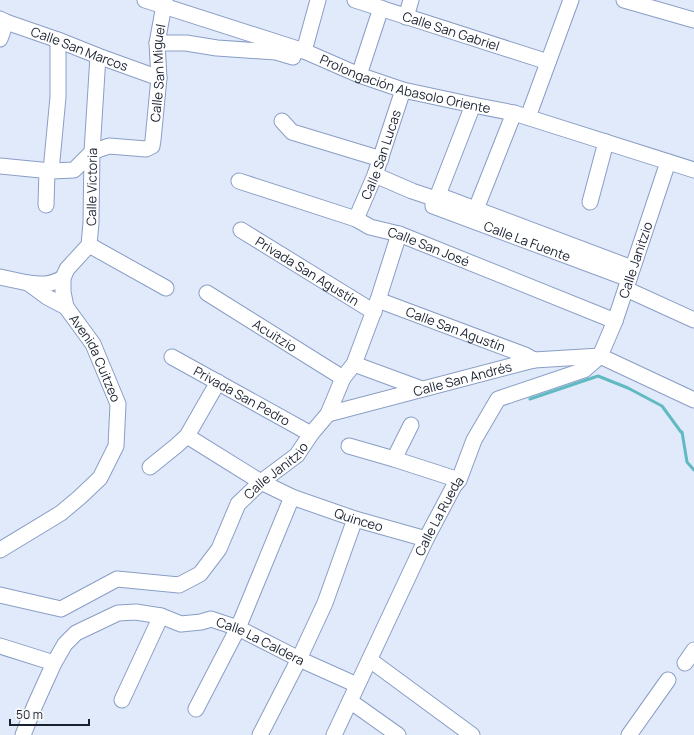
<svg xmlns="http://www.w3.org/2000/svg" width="694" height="735" font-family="Manrope,sans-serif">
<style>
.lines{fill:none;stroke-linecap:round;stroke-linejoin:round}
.stream{stroke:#61bac2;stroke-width:3}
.minor-casing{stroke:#899ec5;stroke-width:17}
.minor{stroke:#fff;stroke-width:15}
.labels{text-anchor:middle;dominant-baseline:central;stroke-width:3;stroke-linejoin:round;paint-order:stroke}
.street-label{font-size:13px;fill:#192130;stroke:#f7f7f7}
</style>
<rect width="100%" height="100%" fill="#e1eafb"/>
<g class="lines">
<!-- stream -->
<polyline class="stream" points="530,399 598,376 628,388 662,406 681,432 682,432 687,462 694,470"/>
<defs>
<g id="minor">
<path id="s1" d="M145,0L304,51L359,75L403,90L473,105L514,113L694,170"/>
<path id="s2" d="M355,0L548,62"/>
<polyline points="624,0 694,20"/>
<polyline points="406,17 411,0"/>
<path id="s3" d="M0,19L6,22L58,40L98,56L159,78"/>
<polyline points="0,39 6,22"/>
<polyline points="157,43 186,43 217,48 276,52 293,57"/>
<polyline points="304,51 318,0"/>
<polyline points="359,75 381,8"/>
<path id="s4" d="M473,105L438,195L433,198V206L629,279"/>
<polyline points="528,117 571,0"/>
<polyline points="282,121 292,132 381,159"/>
<path id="s5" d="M0,166L51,171L74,170L92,152L109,146L146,149L152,146L153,140L159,78L157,43L165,0"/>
<polyline points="51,171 58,97 58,40"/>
<polyline points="375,175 412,191 433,198"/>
<path id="s6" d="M239,181L356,219L370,227L399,234L615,321"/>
<polyline points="438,195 632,268"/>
<polyline points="590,202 606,142"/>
<polyline points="46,205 47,170"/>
<polyline points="476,209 514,113"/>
<path id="s7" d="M356,219L375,175L403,90"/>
<path id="s8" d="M241,230L374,312"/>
<polyline points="89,245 166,288"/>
<path id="s9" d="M0,277L28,283L47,297L66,307L93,344L118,404L116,446L100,478L80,497L61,513L0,550"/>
<path d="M28,283C42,285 50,285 63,278"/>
<polyline points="626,289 694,320"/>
<path id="s10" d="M207,293L343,378"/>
<path id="s11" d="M378,300L525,355L534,360"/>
<path id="s12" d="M66,307L63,292V278L67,269L89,245L91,223L92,152L98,56"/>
<path id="s13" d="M172,357L311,434"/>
<polyline points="354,364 422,389"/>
<path id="s14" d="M328,414L534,360L600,356L694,400"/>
<path id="s15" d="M187,436L261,482L292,497L355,519L426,539"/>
<polyline points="349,446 394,459 459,480"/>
<polyline points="394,459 411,425"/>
<polyline points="150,467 176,446 187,436 218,382"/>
<path id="s16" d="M0,595L61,609L117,579L179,585L200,574L219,549L238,504L261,482L297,455L311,434L328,414L343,378L354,364L378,300L399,234"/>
<polyline points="0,646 54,663"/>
<polyline points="370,660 472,735"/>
<polyline points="685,663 694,650"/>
<polyline points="122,700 161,616"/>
<polyline points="350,701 398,735"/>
<polyline points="196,709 238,628 292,497"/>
<path id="s17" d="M23,735L35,705L54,663L65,644L76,633L118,613L136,612L161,616L181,624L201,622L211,619L238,628L299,659L357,685"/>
<polyline points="260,735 299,659 325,603 355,519"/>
<path id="s18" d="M334,735L426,539L454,486L459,480L474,440L498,399L584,370L600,356L615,321L668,162"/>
<polyline points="629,735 668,680"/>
</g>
</defs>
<!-- minor casing -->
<use href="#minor" class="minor-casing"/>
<!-- minor -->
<use href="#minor" class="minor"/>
</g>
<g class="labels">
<!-- street labels -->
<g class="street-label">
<text stroke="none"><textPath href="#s2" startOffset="101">Calle San Gabriel</textPath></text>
<text stroke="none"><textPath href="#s3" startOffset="85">Calle San Marcos</textPath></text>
<text stroke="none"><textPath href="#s5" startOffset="235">Calle San Miguel</textPath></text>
<text stroke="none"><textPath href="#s1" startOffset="274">Prolongación Abasolo Oriente</textPath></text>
<text stroke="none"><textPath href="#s7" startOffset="69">Calle San Lucas</textPath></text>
<text stroke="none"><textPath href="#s12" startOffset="130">Calle Victoria</textPath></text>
<text stroke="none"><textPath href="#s4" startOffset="211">Calle La Fuente</textPath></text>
<text stroke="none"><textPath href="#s6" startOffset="201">Calle San José</textPath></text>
<text stroke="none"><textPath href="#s18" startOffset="589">Calle Janitzio</textPath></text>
<text stroke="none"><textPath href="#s8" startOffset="78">Privada San Agustín</textPath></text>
<text stroke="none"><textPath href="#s11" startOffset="83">Calle San Agustín</textPath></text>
<text stroke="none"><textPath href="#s10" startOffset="80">Acuitzio</textPath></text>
<text stroke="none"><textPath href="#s9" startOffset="133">Avenida Cuitzeo</textPath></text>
<text stroke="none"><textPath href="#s14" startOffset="139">Calle San Andrés</textPath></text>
<text stroke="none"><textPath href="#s13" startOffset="80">Privada San Pedro</textPath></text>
<text stroke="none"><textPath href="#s16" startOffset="343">Calle Janitzio</textPath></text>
<text stroke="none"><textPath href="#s18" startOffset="243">Calle La Rueda</textPath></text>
<text stroke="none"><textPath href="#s15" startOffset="192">Quinceo</textPath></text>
<text stroke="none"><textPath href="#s17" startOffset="312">Calle La Caldera</textPath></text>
</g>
</g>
<!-- scale -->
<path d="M10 719v6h79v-6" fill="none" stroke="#192130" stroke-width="2"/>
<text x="16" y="719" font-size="12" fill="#192130" stroke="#f7f7f7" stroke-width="3" paint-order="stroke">50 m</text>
</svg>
